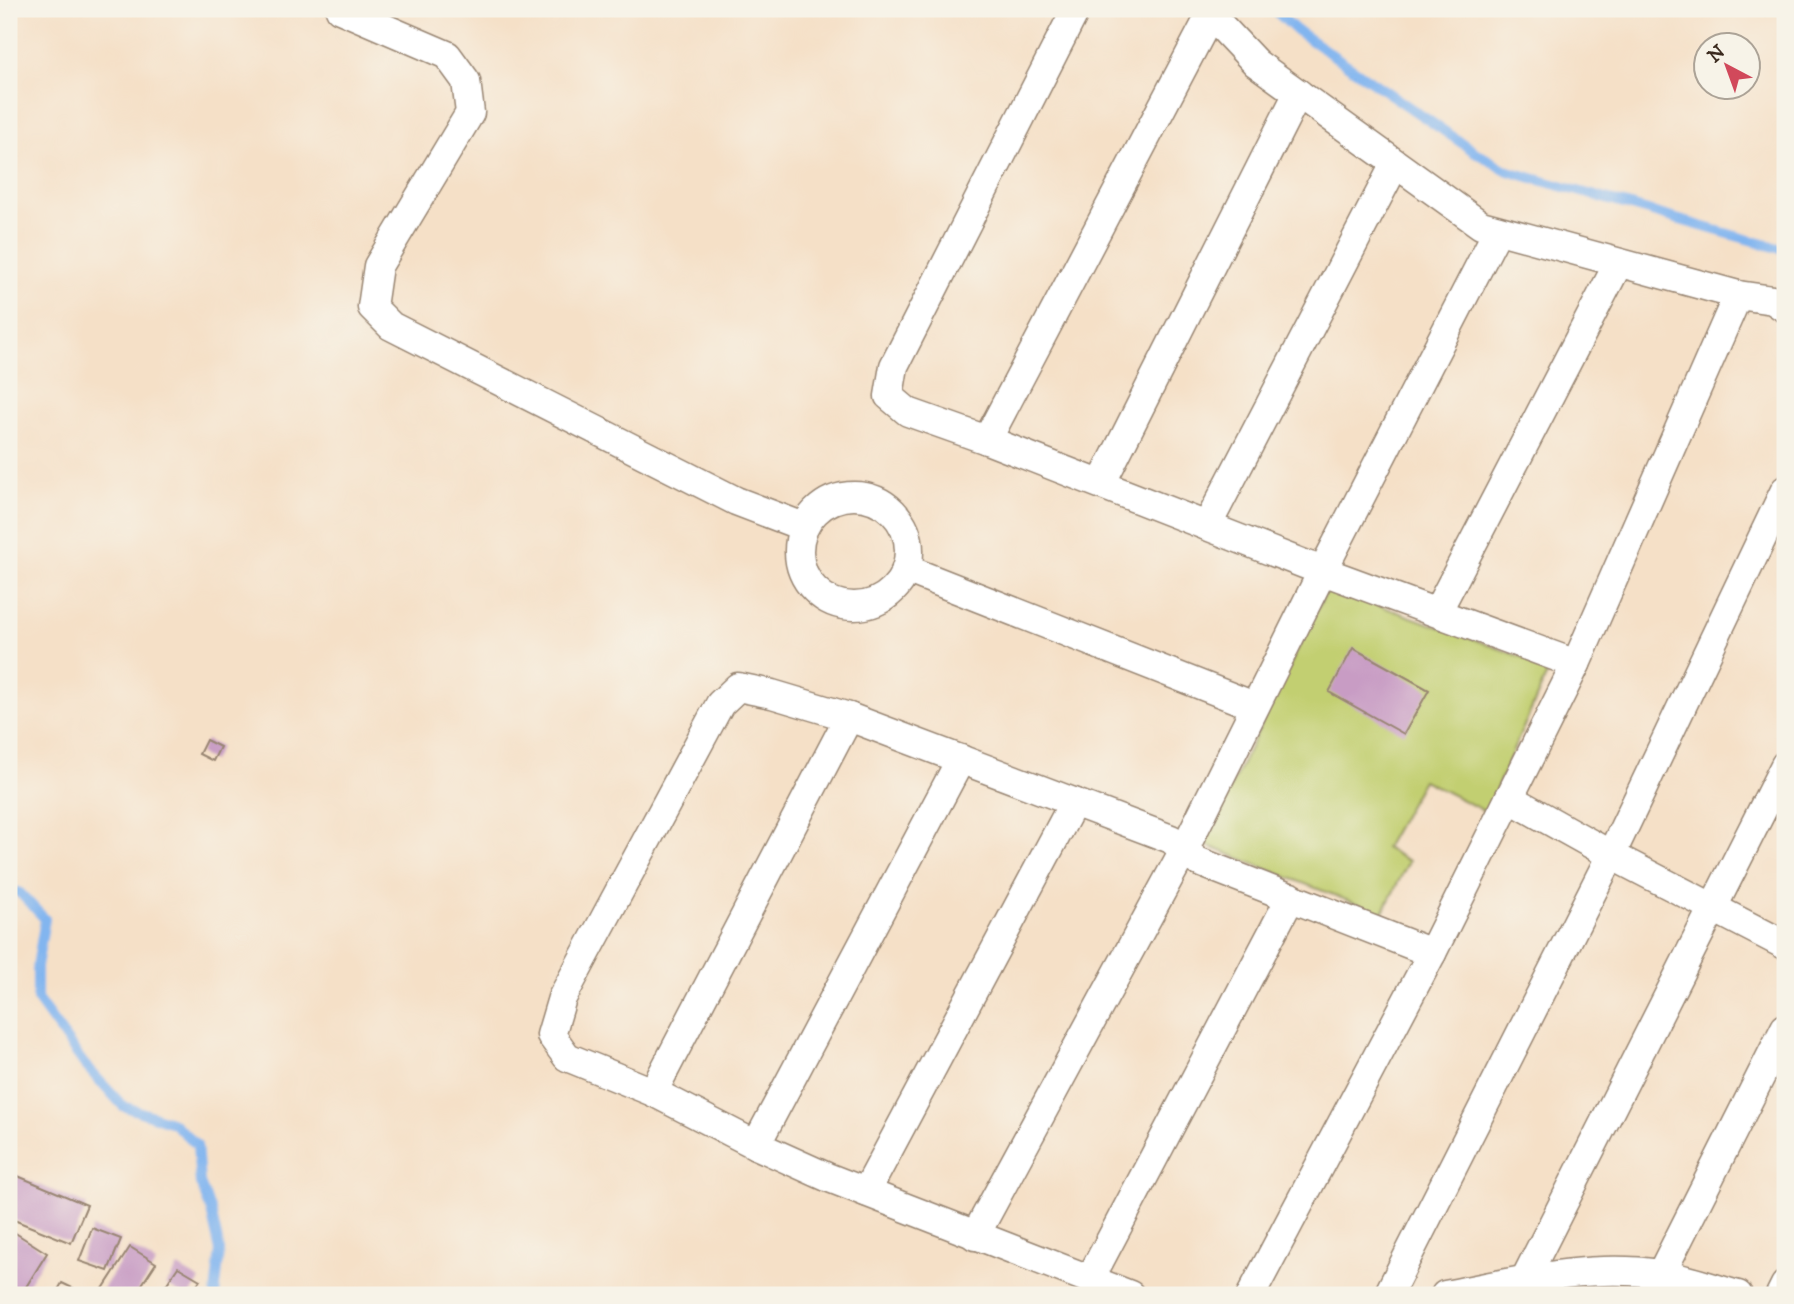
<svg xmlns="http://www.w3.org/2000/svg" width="1794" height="1304" font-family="'IM FELL DW Pica',serif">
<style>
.green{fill:#c2cf71;stroke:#7e7c48;stroke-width:2}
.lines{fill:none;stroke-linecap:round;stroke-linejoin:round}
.stream{stroke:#82b5ef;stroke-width:10}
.building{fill:#c89cc4}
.minor-casing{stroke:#988572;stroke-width:31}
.minor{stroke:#fff;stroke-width:28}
</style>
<rect width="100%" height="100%" fill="#f7f3e8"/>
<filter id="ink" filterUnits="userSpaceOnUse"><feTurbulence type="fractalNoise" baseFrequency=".0143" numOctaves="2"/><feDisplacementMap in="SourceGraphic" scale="14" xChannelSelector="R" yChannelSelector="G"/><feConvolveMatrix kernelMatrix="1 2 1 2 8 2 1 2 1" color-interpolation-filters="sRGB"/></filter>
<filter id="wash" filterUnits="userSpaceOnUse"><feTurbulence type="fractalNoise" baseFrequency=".00686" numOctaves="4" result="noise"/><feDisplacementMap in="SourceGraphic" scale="28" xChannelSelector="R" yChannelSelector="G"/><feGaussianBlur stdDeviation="1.57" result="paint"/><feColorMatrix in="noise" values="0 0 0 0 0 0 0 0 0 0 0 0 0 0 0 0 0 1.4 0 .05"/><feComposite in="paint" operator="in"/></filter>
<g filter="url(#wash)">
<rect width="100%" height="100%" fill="#f5e0c7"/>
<!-- green -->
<polygon class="green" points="1328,587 1550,667 1486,812 1423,780 1385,848 1409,861 1382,914 1203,844"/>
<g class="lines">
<!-- stream -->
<g class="stream">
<polyline points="1273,9 1296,30 1475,152 1508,171 1785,250"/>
<polyline points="9,889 20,893 45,919 37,966 37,999 84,1064 123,1106 173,1123 197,1145 200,1183 211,1211 220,1251 215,1295"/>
</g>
</g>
<g id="blocks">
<!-- building -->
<g class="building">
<polygon points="1353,648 1429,690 1404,734 1329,692"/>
<polygon points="206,740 220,747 213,761 199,754"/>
<polygon points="13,1174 87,1205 71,1243 9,1218 9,1183"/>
<polygon points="92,1228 121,1239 108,1271 79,1261"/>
<polygon points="9,1229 47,1253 21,1295 9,1295"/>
<polygon points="130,1247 156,1263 135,1295 99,1295"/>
<polygon points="178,1267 200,1280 190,1295 183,1295 166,1285"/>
<polygon points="62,1283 87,1295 55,1295"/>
</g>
</g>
</g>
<g filter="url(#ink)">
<use href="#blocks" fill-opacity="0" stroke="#988572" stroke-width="2"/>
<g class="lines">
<defs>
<g id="minor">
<polyline points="340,9 447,55 466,81 470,113 378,266 372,307 391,326 736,501 804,527"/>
<polyline points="1076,9 894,366 889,396 908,412 987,440 1304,564 1576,664"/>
<polyline points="1205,9 1256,63 1481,225 1738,295 1773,300 1785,308"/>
<polyline points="987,440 1211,14"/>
<polyline points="1101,484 1298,93"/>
<circle cx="854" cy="551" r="55"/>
<polyline points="1207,526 1395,164"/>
<polyline points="906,569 1254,706"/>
<polyline points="1437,612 1618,264"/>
<polyline points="1509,798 1611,855 1785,945"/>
<polyline points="653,1092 849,717"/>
<polyline points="756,1145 961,759"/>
<polyline points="866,1192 1074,802"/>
<polyline points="975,1236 1184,850 1323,570 1498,230"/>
<polyline points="1661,1274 1785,1028"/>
<polyline points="1090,1279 1291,897"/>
<polyline points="1525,1279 1785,765"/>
<polyline points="1130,1295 827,1177 756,1145 653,1092 567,1057 551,1035 562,998 720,704 738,687 772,694 849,717 1171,839 1197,861 1432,953"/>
<polyline points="1251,1295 1432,953 1576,664 1738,295"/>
<polyline points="1388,1295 1611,855 1785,490"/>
<path d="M1445,1295C1514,1282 1589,1263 1660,1274C1686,1278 1712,1288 1738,1295"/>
<polyline points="1780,1295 1785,1285"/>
</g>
</defs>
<!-- minor casing -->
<use href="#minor" class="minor-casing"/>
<!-- minor -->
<use href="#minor" class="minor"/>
</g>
</g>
<!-- margin -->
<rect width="1794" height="1304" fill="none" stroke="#f7f3e8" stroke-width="35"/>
<!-- north arrow -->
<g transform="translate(1727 66) rotate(319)"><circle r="33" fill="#f7f3e8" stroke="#aca397" stroke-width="2"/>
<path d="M0-5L12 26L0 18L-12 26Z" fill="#d1495b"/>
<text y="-10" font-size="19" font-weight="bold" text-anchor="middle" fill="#3b2a1e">N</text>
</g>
</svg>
